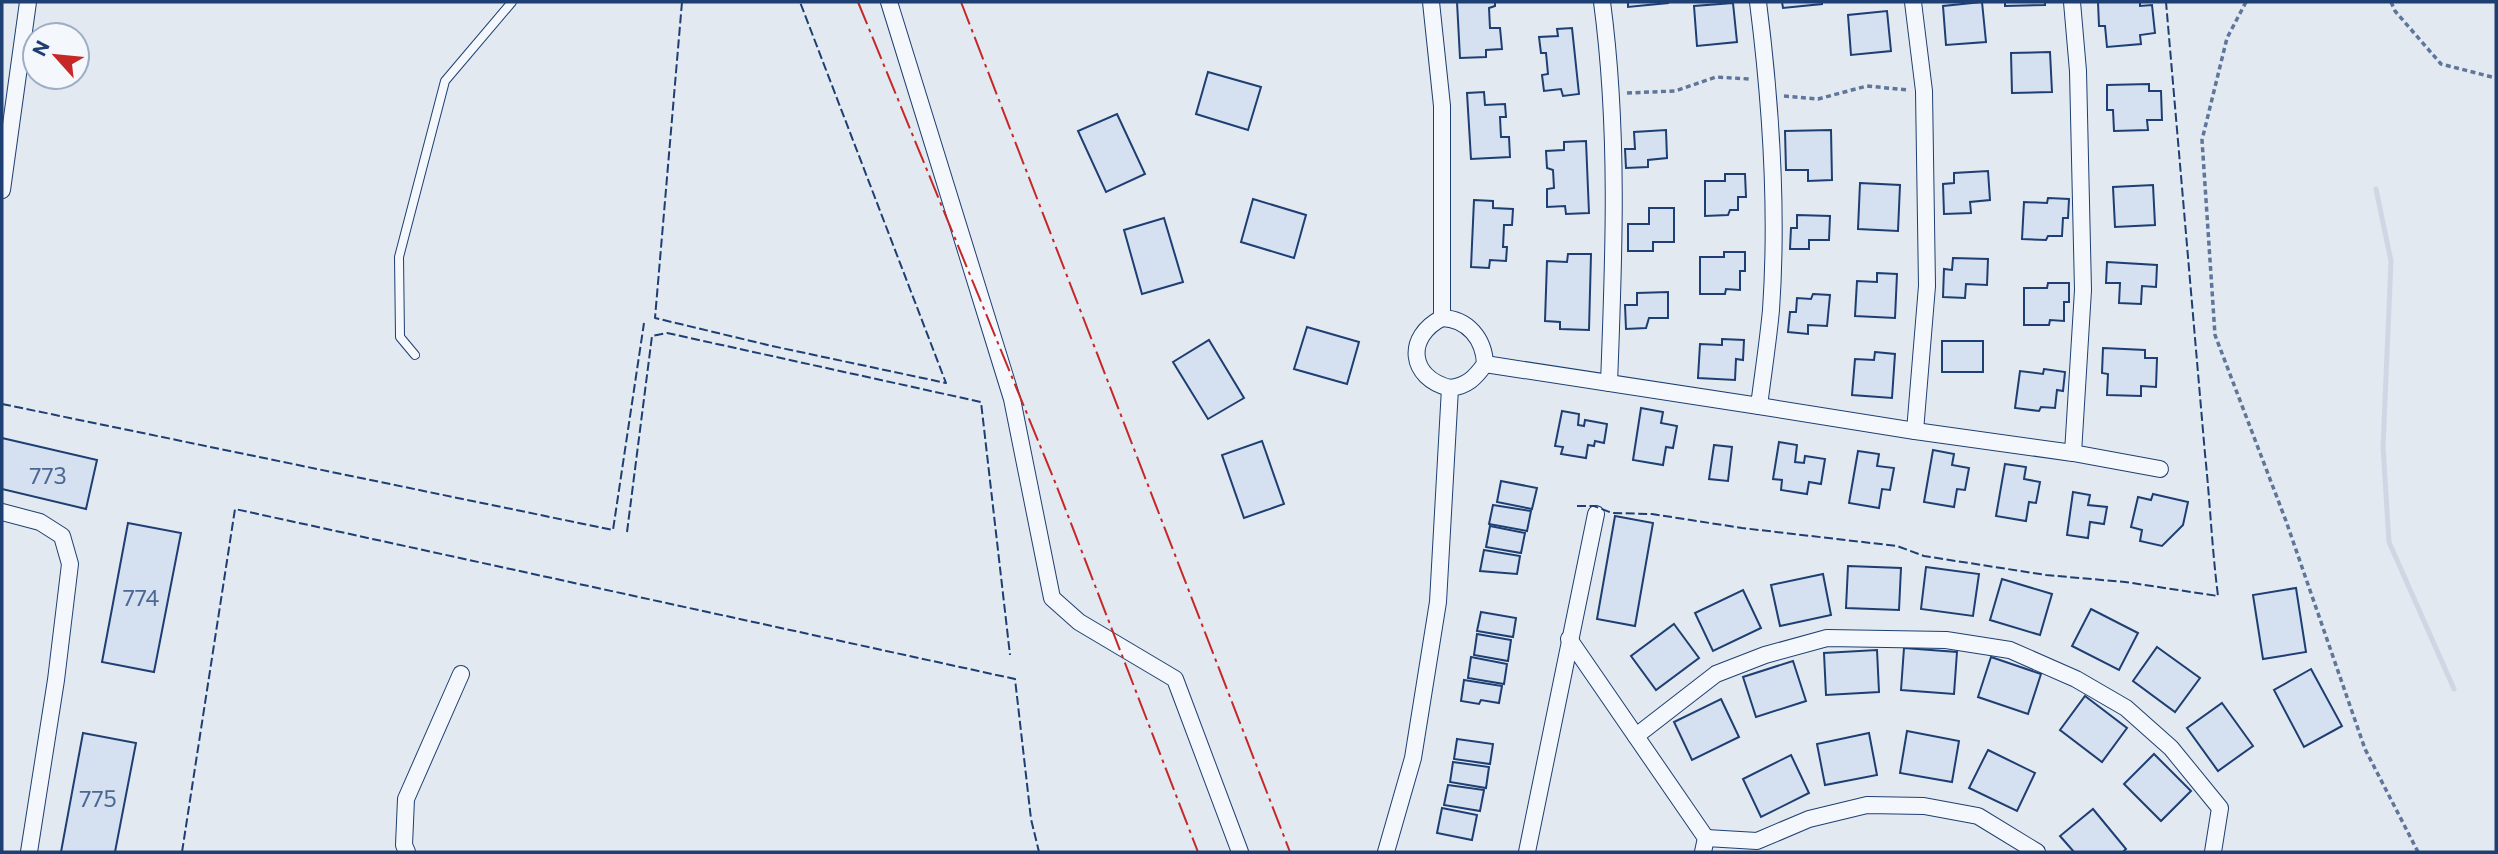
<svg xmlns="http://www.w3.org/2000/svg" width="2498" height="854" font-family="Commissioner,sans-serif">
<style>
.green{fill:#e3e9f0;stroke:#687fa3;stroke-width:2;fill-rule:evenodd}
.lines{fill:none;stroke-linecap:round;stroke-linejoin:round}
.stream{stroke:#cfd7e4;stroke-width:5}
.building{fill:#d5e0f0;stroke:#1d3f73;stroke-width:2}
.lane-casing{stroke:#1d3f73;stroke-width:10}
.street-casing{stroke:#1d3f73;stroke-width:18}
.path{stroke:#5e769c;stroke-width:3.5;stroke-dasharray:5 3.5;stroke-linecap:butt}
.lane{stroke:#f4f7fb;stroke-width:8}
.street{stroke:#f4f7fb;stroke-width:16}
.fence{stroke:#1d3f73;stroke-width:2;stroke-dasharray:9 3.5;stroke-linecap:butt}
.power{stroke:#c62828;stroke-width:2;stroke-dasharray:24 5 3.5 5;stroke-linecap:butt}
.labels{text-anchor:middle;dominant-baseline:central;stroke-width:5;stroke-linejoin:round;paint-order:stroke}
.number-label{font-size:23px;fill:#4b6792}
</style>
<rect width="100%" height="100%" fill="#f4f7fb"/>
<!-- green -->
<path class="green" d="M2,2H2496V852H2ZM35,35H77V77H35Z"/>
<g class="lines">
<!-- stream -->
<polyline class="stream" points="2376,189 2391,261 2383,447 2389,542 2454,689"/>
</g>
<!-- building -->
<g class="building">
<polygon points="1457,2 1495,2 1495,6 1489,8 1490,28 1500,28 1502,49 1486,50 1486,57 1460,58"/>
<polygon points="1628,2 1668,2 1668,3 1628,7"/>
<polygon points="1782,2 1822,2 1822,4 1783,8"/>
<polygon points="1982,2 1986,42 1946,45 1943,6"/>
<polygon points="2005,2 2045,2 2045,5 2005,6"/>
<polygon points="2098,2 2140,2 2140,6 2152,5 2155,33 2140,35 2141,44 2107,47 2105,26 2099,26"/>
<polygon points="1733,3 1737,42 1697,46 1694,6"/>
<polygon points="1887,11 1891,51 1851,55 1848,15"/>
<polygon points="1572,28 1579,94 1563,96 1561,89 1544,91 1542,75 1548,74 1546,53 1541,53 1539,37 1558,36 1557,29"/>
<polygon points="2050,52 2052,92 2012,93 2011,53"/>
<polygon points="1208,72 1261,87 1248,130 1196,114"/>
<polygon points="2149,84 2149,91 2161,91 2162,120 2147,120 2148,130 2114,131 2113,110 2107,110 2107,85"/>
<polygon points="1484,92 1485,105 1505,104 1506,117 1500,117 1501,137 1509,137 1510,157 1471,159 1467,93"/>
<polygon points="1117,114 1145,174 1106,192 1078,131"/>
<polygon points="1666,130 1667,158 1648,160 1648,167 1626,168 1625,149 1635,149 1634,132"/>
<polygon points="1831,130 1832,180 1808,181 1808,170 1786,170 1785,131"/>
<polygon points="1586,141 1589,213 1566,214 1565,206 1547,207 1547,189 1554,188 1553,170 1547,168 1546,151 1564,150 1564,142"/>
<polygon points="1988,171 1990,200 1970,202 1971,213 1944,214 1943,184 1954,183 1954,173"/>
<polygon points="1725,174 1745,174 1746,197 1738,197 1738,210 1730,210 1728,215 1705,216 1705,181 1725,181"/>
<polygon points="1860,183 1900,185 1898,231 1858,229"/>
<polygon points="2153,185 2155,225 2115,227 2113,187"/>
<polygon points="2048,198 2069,199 2068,218 2063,218 2062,236 2048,236 2046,240 2022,239 2024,202 2047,203"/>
<polygon points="1253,199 1306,215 1294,258 1241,242"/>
<polygon points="1474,200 1493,201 1493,208 1513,209 1512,225 1504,225 1503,247 1507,247 1506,261 1490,260 1489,268 1471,267"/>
<polygon points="1649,208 1674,208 1674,242 1653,242 1653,251 1628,251 1628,224 1649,224"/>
<polygon points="1797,215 1830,216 1829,240 1809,240 1809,249 1790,249 1791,228 1797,228"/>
<polygon points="1164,218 1183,282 1142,294 1124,230"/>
<polygon points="1724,252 1745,252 1745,271 1740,271 1740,290 1726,289 1725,294 1700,294 1700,257 1724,257"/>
<polygon points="1568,254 1591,254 1589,330 1560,329 1560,322 1545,321 1547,261 1567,262"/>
<polygon points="1953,258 1988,259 1987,285 1966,284 1965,298 1943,297 1944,269 1952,270"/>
<polygon points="2107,262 2157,265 2156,287 2142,286 2141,304 2119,303 2120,283 2106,283"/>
<polygon points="1877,273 1897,274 1895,318 1855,316 1857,281 1877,282"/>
<polygon points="2048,283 2069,283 2069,302 2064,302 2064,321 2050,320 2049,325 2024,325 2024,288 2047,288"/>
<polygon points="1668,292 1668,318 1649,318 1646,328 1626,329 1625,305 1637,305 1637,293"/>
<polygon points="1813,294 1830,295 1827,326 1808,325 1808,334 1788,332 1790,312 1796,312 1797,298 1811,299"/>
<polygon points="1307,327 1359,342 1347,384 1294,369"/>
<polygon points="1722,339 1744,340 1743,360 1736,359 1735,380 1698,378 1700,344 1722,345"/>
<polygon points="1209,340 1244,398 1208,419 1173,362"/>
<rect x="1942" y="341" width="41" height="31"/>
<polygon points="2103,348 2145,350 2145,358 2157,358 2156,387 2141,386 2141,396 2107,395 2108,374 2102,373"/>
<polygon points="1875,352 1895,354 1892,398 1852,395 1855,359 1874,360"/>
<polygon points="2044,369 2065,372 2063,391 2057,390 2055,408 2041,407 2039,411 2015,408 2020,371 2043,374"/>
<polygon points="1641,408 1663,412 1661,423 1677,426 1673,448 1666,447 1663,465 1633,460"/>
<polygon points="1562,411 1579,414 1578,425 1584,426 1585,420 1607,424 1604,443 1595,441 1594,446 1588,445 1586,458 1561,454 1563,447 1555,446"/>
<polygon points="2,438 97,460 86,509 2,489"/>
<polygon points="1262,441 1284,504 1244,518 1222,455"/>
<polygon points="1779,442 1797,445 1795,462 1804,463 1805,456 1825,459 1821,484 1809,482 1807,494 1781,490 1782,480 1773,479"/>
<polygon points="1714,445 1732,447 1728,481 1709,479"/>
<polygon points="1933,450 1954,454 1952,465 1969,468 1965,490 1957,489 1954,507 1924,502"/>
<polygon points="1858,451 1879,454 1877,466 1894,468 1890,490 1882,489 1879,508 1849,503"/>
<polygon points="2005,464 2026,467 2024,479 2040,482 2036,503 2029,502 2026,521 1996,516"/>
<polygon points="1501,481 1537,488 1532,509 1497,502"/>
<polygon points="2073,492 2090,495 2088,505 2107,507 2104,524 2090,522 2088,538 2067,535"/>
<polygon points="2153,494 2188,502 2183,525 2162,546 2140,541 2142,530 2131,527 2138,497 2151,500"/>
<polygon points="1493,505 1531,511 1527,531 1489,524"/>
<polygon points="1615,516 1653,523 1635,626 1597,619"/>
<polygon points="128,523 181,533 154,672 102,662"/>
<polygon points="1490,526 1525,533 1521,553 1486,547"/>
<polygon points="1484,550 1520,556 1517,574 1480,571"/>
<polygon points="1848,566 1901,568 1899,610 1846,608"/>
<polygon points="1926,567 1979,574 1973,616 1921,609"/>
<polygon points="1823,574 1831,615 1780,626 1771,585"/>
<polygon points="2002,579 2052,594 2040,635 1990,620"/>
<polygon points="2296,588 2306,652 2263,659 2253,595"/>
<polygon points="1743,590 1761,628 1713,651 1695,613"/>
<polygon points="2091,609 2138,633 2119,670 2072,646"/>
<polygon points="1481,612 1516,618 1513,637 1477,631"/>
<polygon points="1674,624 1699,658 1656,690 1631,656"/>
<polygon points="1477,634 1511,640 1508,661 1474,655"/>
<polygon points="2157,647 2200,678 2175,712 2133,681"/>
<polygon points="1904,648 1957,652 1954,694 1901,690"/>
<polygon points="1877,650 1879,692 1826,695 1824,653"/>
<polygon points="1471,657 1507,664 1504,684 1468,678"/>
<polygon points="1991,657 2041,674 2028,714 1978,697"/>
<polygon points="1793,661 1806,701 1756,717 1743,677"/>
<polygon points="2311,669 2342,726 2304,747 2274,690"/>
<polygon points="1464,680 1502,686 1499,703 1481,700 1479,704 1461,701"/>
<polygon points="2085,696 2127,728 2102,762 2060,730"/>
<polygon points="1721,699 1739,737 1692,760 1674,722"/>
<polygon points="2222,703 2253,746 2218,771 2187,728"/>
<polygon points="1907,731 1959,741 1952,782 1900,773"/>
<polygon points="83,733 136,743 115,852 61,852"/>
<polygon points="1869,733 1877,775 1825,785 1817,744"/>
<polygon points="1457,739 1493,744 1490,764 1454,759"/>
<polygon points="1988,750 2035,773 2017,811 1969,788"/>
<polygon points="2154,754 2191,791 2161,821 2124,784"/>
<polygon points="1791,755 1809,793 1761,817 1743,779"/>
<polygon points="1453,762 1489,767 1486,788 1450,782"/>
<polygon points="1448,785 1484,790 1480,811 1444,805"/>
<polygon points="1442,808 1477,815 1472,840 1437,833"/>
<polygon points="2093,809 2126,849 2123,852 2074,852 2060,836"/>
</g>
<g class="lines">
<defs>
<polyline id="lane" points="415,355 400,337 399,257 445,81 512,2"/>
<g id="street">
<polyline points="889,2 1012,399 1052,598 1079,622 1175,679 1240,852"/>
<path d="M1431,2L1442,106V318C1405,337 1409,378 1450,388"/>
<path d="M1602,2C1619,128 1614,256 1609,383"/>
<polyline points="2,190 28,2"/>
<path d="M1485,364L1759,406C1763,374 1768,342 1771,310C1778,208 1771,104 1758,2"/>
<polyline points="1759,406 1915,431 1927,286 1924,91 1913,2"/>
<polyline points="1915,431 2073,453 2083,290 2078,71 2072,2"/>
<polyline points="2073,453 2160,469"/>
<polyline points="2,512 40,522 62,536 70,564 56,680 29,852"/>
<polyline points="1569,639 1706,838 1703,852"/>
<polyline points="1636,736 1716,674 1765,655 1827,638 1946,640 2010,650 2076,679 2126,708 2171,748 2220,808 2213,852"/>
<polyline points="1706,838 1757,841 1809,819 1867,805 1924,806 1978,816 2037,852"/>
<polyline points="407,852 404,845 406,799 461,674"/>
<path d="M1386,852L1413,758L1438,602L1450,388C1467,386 1475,378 1485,364C1484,339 1468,319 1442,318"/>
<polyline points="1527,852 1596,514"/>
</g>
</defs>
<!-- lane casing -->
<use href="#lane" class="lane-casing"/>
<!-- street casing -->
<use href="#street" class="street-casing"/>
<!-- path -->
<g class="path">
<polyline points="2246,2 2227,38 2202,140 2215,335 2286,521 2365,749 2418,852"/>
<polyline points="2391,2 2395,11 2441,64 2496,78"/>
<polyline points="1627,93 1675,91 1716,77 1750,79"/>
<polyline points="1784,96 1818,99 1867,86 1908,90"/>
</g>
<!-- lane -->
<use href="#lane" class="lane"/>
<!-- street -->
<use href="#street" class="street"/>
<!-- fence -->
<g class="fence">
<polyline points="682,2 655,318 772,346 946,383 800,2"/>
<polyline points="2,404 613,530 644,323"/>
<path d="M1577,506H1594L1612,513L1652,514L1742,528L1897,546L1924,556L2046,575L2125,582L2218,596C2212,549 2210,501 2205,454L2166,2"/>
<polyline points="627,532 652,336 667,333 981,402 1010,655"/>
<polyline points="182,852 235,509 1015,679 1031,819 1039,852"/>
</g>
<!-- power -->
<g class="power">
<polyline points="858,2 1055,482 1198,852"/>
<polyline points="961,2 1290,852"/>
</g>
</g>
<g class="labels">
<!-- number labels -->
<g class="number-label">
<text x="48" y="475">773</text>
<text x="141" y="597">774</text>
<text x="98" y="798">775</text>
</g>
</g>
<!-- border -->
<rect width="2498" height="854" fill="none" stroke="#1d3f73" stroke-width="7"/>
<!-- north arrow -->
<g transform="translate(56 56) rotate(297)"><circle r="33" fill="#f4f7fb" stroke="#9eadc5" stroke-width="2"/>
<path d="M0-5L12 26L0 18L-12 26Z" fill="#c62828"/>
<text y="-10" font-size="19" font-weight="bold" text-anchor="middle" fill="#1d3f73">N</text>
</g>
</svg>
